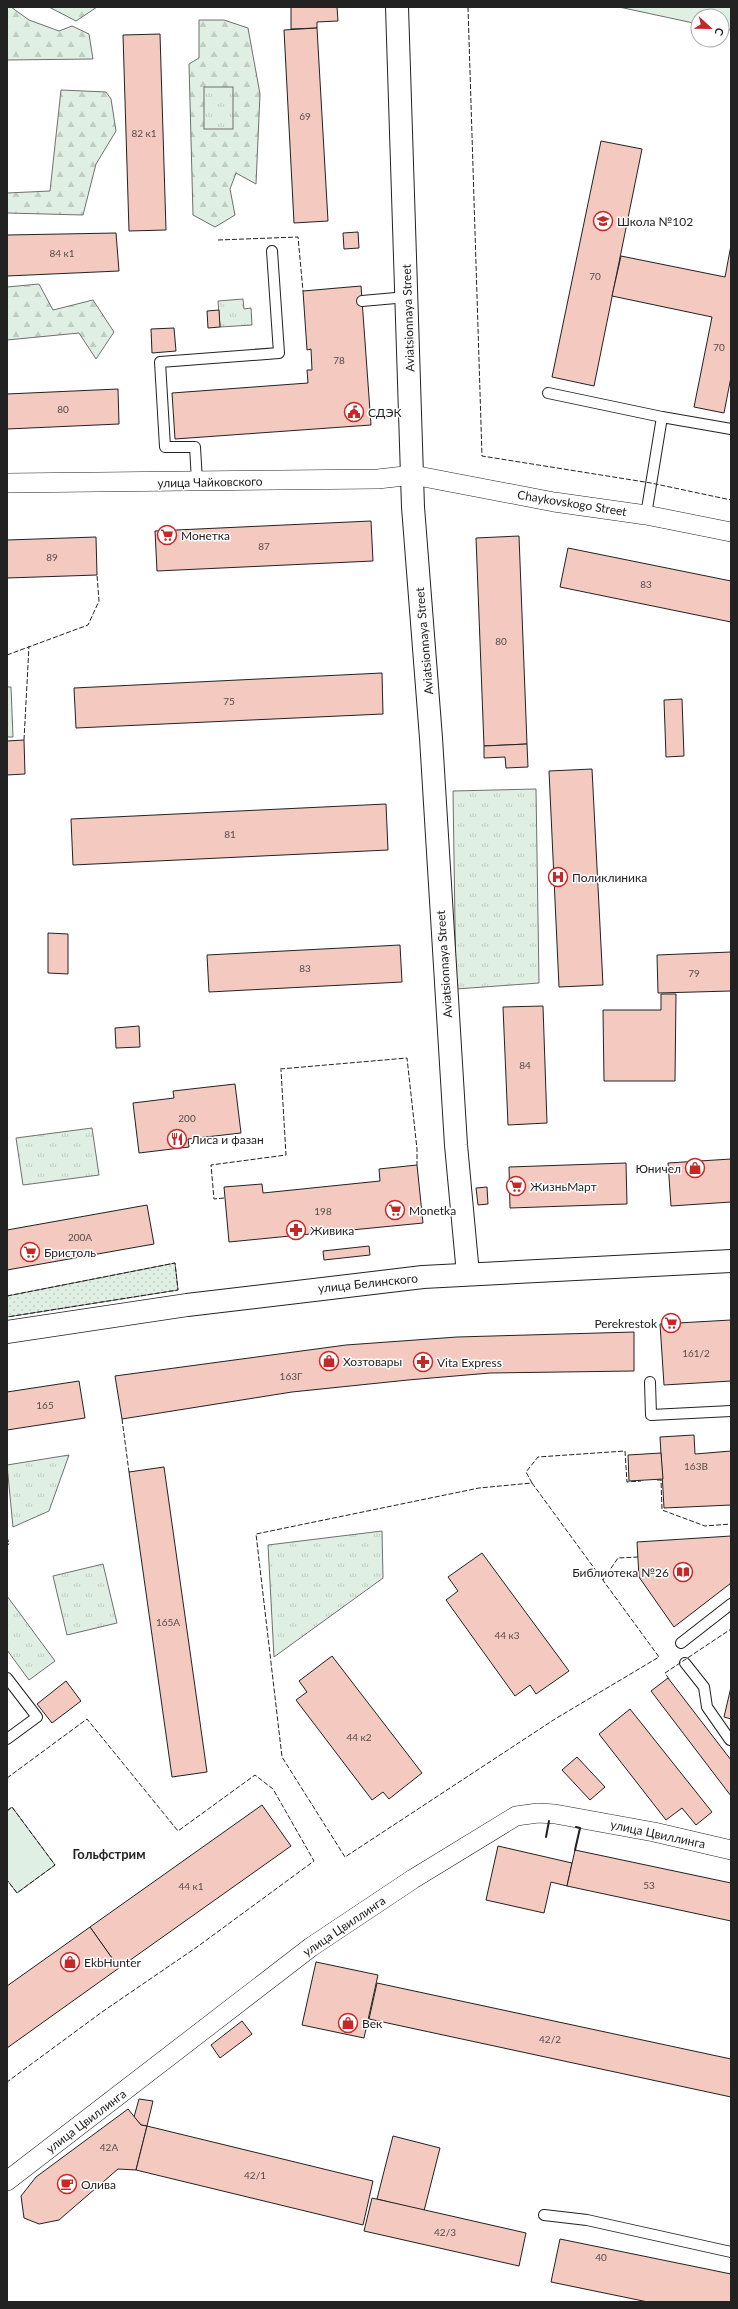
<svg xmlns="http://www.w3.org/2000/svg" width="738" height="2309" font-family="Lato,sans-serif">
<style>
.grass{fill:url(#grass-dots);stroke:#6f6f6f}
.forest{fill:url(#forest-firs);stroke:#6f6f6f}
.park{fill:url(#park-tufts);stroke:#6f6f6f}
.pitch{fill:#e0efe3;stroke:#6f6f6f}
.building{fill:#f3c9c0;stroke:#222}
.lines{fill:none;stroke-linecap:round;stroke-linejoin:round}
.service-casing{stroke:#222;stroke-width:12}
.minor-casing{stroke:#222;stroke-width:20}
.tertiary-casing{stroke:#222;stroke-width:24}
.secondary-casing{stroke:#222;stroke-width:24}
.service{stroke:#fff;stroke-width:10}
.minor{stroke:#fff;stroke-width:19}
.tertiary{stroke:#fff;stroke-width:22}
.secondary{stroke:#fff;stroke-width:22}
.fence{stroke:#222;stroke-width:1;stroke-dasharray:5 2;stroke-linecap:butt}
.wall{stroke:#222;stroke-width:2}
.labels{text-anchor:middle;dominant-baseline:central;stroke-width:3;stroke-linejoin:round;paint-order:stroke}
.number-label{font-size:10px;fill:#564c4a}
.poi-label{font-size:12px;fill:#222;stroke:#fff;text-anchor:start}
.street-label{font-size:12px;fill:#222;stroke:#fff}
.neighbourhood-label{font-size:13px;font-weight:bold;fill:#222;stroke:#fff}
</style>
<defs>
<pattern id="grass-dots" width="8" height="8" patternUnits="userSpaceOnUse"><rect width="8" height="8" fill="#e0efe3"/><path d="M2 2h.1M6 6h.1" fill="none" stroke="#c0cdc2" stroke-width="1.8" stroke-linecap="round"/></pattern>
<pattern id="forest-firs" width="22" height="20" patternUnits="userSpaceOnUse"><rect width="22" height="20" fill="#e0efe3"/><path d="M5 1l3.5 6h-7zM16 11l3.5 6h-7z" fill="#c0cdc2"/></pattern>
<pattern id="park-tufts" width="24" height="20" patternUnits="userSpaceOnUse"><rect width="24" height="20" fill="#e0efe3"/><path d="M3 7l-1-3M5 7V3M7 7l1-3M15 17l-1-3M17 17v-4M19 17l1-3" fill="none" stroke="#c0cdc2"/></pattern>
</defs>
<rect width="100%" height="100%" fill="#fff"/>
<!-- grass -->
<polygon class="grass" points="175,1263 178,1290 7,1317 7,1296"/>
<!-- forest -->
<g class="forest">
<polygon points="7,7 11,7 29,20 59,31 72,26 89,34 93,59 7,60"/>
<polygon points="49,7 97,7 76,21"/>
<polygon points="199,20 224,20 248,28 260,94 256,184 236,173 230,189 235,215 215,227 193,215 189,64 199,58"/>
<polygon points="61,90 106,92 111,99 116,131 96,164 83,215 7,213 7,193 50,191"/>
<polygon points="39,284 53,310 93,300 114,332 96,359 79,333 7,340 7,287"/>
</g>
<!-- park -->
<g class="park">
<rect x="204" y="87" width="29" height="42"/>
<polygon points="243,299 244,309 251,308 252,325 220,327 218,301"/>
<polygon points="7,687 11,687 13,737 7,737"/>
<polygon points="536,789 539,983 456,989 453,791"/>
<polygon points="92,1128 99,1175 23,1185 16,1138"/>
<polygon points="69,1455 49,1511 13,1527 7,1465"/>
<polygon points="382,1531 383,1578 274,1657 268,1545"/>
<polygon points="103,1564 117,1623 67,1635 53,1576"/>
<polygon points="7,1596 55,1661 29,1680 7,1650"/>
</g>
<!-- pitch -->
<g class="pitch">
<polygon points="619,7 731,7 731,30 722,29 722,16 698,16 698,24"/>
<polygon points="12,1807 55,1865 17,1893 7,1880 7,1811"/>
</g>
<!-- building -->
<g class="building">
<polygon points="291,7 337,7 338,21 317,22 317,28 291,29"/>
<polygon points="317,28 328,221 294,223 284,30"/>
<polygon points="160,34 166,230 129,231 123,35"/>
<polygon points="601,141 642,149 594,386 552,377"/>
<polygon points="358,232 359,248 344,249 343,233"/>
<polygon points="116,233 119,271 7,276 7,235"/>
<polygon points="731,245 731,377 724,413 694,407 712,317 612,296 621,256 725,277"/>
<polygon points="361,286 371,425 175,439 172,393 308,383 307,370 312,370 311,349 307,350 303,291"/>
<polygon points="219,310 220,327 208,328 207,311"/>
<polygon points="174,328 176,351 152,353 151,329"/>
<polygon points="118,389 119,424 7,429 7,394"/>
<polygon points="371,521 373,561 157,571 155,531"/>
<polygon points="519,536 527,744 484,746 476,538"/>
<polygon points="96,537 97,575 7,578 7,540"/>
<polygon points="568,548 731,581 731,622 560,587"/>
<polygon points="382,673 383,714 76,728 74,688"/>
<polygon points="682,699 684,756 666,757 664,700"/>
<polygon points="24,740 25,774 7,775 7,741"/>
<polygon points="527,744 528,767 506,768 505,757 484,758 484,746"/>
<polygon points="592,769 603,985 559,987 549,771"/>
<polygon points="386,804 388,850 73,865 71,819"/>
<polygon points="48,933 68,934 68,974 48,973"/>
<polygon points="400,945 402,982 209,992 207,955"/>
<polygon points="731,952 731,991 658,993 657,955"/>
<polygon points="661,994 676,994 675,1081 604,1081 603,1010 661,1010"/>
<polygon points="543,1006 547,1123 508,1125 503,1007"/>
<polygon points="139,1026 140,1047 116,1048 115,1028"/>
<polygon points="235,1084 241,1133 188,1139 189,1147 139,1153 133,1103 174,1098 173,1091"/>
<polygon points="731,1159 731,1202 671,1206 668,1163"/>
<polygon points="626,1163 627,1204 510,1208 509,1167"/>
<polygon points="417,1165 423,1223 229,1242 224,1187 262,1184 263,1193 380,1181 379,1169"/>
<polygon points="487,1187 488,1204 478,1205 476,1188"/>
<polygon points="147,1205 154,1244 7,1270 7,1230"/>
<polygon points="369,1246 370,1255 324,1260 323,1251"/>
<polygon points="731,1320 731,1381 664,1385 660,1324"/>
<polygon points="634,1332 634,1371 490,1373 408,1380 292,1392 122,1419 115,1376 346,1345 457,1337"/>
<polygon points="79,1381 85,1418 7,1430 7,1392"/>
<polygon points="694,1435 695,1454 731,1451 731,1505 664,1508 660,1437"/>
<polygon points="661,1453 663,1479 629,1481 628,1455"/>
<polygon points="164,1467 207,1772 172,1777 129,1472"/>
<polygon points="731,1536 731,1583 674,1627 639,1577 637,1542"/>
<polygon points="482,1553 569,1671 536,1694 530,1685 515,1696 446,1600 458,1591 448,1577"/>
<polygon points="332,1656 422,1773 389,1799 383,1792 372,1800 296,1700 307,1692 299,1681"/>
<polygon points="668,1678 731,1760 731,1796 651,1691"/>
<polygon points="66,1681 81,1701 52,1723 37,1704"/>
<polygon points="731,1687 731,1719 724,1717"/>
<polygon points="630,1709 712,1812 696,1825 682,1808 666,1820 599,1734"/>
<polygon points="577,1757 605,1787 590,1800 562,1770"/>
<polygon points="262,1805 291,1846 119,1968 90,1927"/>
<polygon points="498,1846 572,1863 567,1886 551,1882 544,1913 486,1900"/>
<polygon points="575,1850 731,1883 731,1921 567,1886"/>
<polygon points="90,1927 119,1968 7,2048 7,1986"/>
<polygon points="316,1962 378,1975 364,2038 302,2025"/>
<polygon points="377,1983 731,2059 731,2097 369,2019"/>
<polygon points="242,2021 252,2034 220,2058 211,2045"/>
<polygon points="139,2099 153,2101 147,2126 141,2125 134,2117"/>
<polygon points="128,2109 141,2125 147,2126 136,2170 118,2169 59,2220 39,2224 24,2218 21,2196 36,2177"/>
<polygon points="147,2126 373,2181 363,2225 136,2170"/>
<polygon points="393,2136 440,2148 424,2211 377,2199"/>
<polygon points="372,2198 526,2233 519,2266 364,2231"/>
<polygon points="560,2239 731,2274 731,2302 648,2302 551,2282"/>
</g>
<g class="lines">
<defs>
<g id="service">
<polyline points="362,301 407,297"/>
<polyline points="548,393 662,417"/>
<polyline points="197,481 195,447 165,447 160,362 279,353 272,251"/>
<polyline points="646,515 662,417 731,429"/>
<polyline points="650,1382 651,1415 731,1411"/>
<polyline points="681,1643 731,1604"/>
<polyline points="685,1663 704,1687 707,1707 730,1740"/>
<polyline points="7,1678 37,1717 7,1739"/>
<polyline points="544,2215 587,2220 731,2252"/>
</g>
<g id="minor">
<polyline points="7,483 378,479 413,475 554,502 646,515 731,532"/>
<polyline points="7,2181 311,1947 413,1879 516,1816 538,1813 555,1814 654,1832 731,1850"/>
</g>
<polyline id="tertiary" points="397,7 413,507 431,738 456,1145 468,1274"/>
<polyline id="secondary" points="7,1332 187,1305 423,1277 731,1261"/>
</defs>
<!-- service casing -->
<use href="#service" class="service-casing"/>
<!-- minor casing -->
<use href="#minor" class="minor-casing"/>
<!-- tertiary casing -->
<use href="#tertiary" class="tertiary-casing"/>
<!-- secondary casing -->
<use href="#secondary" class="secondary-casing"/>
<!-- service -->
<use href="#service" class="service"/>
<!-- minor -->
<use href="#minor" class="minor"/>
<!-- tertiary -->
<use href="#tertiary" class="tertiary"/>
<!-- secondary -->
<use href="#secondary" class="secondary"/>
<!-- fence -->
<g class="fence">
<polyline points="468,7 482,456 651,483 731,500"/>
<polyline points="218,240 298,237 303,291"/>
<polyline points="7,655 88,625 99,601 97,575"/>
<polyline points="24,740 29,646"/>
<polyline points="280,1069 407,1058 417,1149 417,1165"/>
<polyline points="224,1198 214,1199 211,1165 286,1155 281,1070"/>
<polyline points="7,1296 175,1263 178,1290 7,1317"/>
<polyline points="122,1419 129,1472"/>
<polyline points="657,1480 661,1480 662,1510 705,1526 731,1524"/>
<polygon points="532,1483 659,1657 555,1719 345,1857 282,1757 256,1534 479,1488"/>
<polyline points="532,1483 526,1472 538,1457 625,1451 627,1482 641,1481"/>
<polyline points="7,1537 9,1544 7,1545"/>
<polyline points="603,1580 618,1558 638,1557"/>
<polyline points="669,1679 665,1673 731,1629"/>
<polyline points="7,1778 87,1719 178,1831 255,1775 273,1789 314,1861 197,1947 102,2012 7,2082"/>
<polyline points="7,1811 12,1807 55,1865 17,1893 7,1880"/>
</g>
<!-- wall -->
<g class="wall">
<polyline points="546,1837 549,1821"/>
<polyline points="575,1850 580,1828 576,1827"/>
</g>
</g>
<!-- icons -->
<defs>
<symbol id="school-ring" viewBox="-11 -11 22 22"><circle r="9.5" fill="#fff" stroke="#c62828" stroke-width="1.5"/><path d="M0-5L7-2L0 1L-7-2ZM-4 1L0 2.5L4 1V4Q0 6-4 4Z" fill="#c62828"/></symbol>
<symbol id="civic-ring" viewBox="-11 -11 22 22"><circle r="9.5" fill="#fff" stroke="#c62828" stroke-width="1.5"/><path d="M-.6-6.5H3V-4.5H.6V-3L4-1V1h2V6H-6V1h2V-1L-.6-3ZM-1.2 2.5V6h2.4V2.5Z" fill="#c62828"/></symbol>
<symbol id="supermarket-ring" viewBox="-11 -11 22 22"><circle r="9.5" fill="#fff" stroke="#c62828" stroke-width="1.5"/><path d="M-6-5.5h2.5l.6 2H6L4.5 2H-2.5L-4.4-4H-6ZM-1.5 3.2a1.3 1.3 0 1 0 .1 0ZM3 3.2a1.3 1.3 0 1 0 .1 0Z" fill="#c62828"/></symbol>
<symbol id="hospital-ring" viewBox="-11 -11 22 22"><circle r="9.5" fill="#fff" stroke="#c62828" stroke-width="1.5"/><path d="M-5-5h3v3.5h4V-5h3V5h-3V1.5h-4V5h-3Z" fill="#c62828"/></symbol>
<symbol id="restaurant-ring" viewBox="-11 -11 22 22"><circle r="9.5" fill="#fff" stroke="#c62828" stroke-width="1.5"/><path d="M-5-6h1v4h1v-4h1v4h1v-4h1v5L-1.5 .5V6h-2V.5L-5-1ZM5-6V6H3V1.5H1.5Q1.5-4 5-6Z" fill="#c62828"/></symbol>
<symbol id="shop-ring" viewBox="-11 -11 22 22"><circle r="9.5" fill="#fff" stroke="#c62828" stroke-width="1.5"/><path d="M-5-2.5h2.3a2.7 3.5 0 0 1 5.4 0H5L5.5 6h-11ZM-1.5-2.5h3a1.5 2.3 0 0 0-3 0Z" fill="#c62828"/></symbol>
<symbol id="pharmacy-ring" viewBox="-11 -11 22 22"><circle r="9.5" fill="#fff" stroke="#c62828" stroke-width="1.5"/><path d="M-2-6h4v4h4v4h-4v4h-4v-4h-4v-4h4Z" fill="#c62828"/></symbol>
<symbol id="library-ring" viewBox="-11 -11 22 22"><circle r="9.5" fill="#fff" stroke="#c62828" stroke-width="1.5"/><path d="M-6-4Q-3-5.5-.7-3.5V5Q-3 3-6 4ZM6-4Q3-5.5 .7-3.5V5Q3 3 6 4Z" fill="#c62828"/></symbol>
<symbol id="cafe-ring" viewBox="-11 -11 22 22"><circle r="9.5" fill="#fff" stroke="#c62828" stroke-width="1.5"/><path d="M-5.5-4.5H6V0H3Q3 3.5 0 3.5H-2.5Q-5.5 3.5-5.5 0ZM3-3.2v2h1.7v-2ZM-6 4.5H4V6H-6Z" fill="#c62828"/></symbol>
</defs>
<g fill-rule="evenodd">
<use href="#school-ring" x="592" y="210" width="22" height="22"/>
<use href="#civic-ring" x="343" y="401" width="22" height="22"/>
<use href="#supermarket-ring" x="156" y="524" width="22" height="22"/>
<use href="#hospital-ring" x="547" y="866" width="22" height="22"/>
<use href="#restaurant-ring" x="166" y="1128" width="22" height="22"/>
<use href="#shop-ring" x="684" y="1157" width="22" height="22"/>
<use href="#supermarket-ring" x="505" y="1175" width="22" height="22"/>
<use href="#supermarket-ring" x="384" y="1199" width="22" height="22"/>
<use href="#pharmacy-ring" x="285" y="1219" width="22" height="22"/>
<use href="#supermarket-ring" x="19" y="1241" width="22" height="22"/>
<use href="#supermarket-ring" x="660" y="1312" width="22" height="22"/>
<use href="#shop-ring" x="318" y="1350" width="22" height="22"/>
<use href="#pharmacy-ring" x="412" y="1351" width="22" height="22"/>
<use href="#library-ring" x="672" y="1561" width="22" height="22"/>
<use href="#shop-ring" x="59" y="1951" width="22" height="22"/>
<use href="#shop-ring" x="337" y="2012" width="22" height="22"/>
<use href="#cafe-ring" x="56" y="2173" width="22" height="22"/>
</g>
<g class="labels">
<!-- number labels -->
<g class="number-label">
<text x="305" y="116">69</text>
<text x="144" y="133">82 к1</text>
<text x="62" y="253">84 к1</text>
<text x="595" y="276">70</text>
<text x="719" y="347">70</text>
<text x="339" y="360">78</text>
<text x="63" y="409">80</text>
<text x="264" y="546">87</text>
<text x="52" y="557">89</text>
<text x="646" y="584">83</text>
<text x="501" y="641">80</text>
<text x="229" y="701">75</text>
<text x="230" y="834">81</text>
<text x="305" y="968">83</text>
<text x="694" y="973">79</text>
<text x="525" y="1065">84</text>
<text x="187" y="1118">200</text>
<text x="323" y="1211">198</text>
<text x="80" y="1237">200А</text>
<text x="696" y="1353">161/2</text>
<text x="291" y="1376">163Г</text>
<text x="45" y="1405">165</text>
<text x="696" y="1466">163В</text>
<text x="168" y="1622">165А</text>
<text x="507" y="1635">44 к3</text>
<text x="359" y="1737">44 к2</text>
<text x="649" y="1885">53</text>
<text x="191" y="1886">44 к1</text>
<text x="550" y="2039">42/2</text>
<text x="109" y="2147">42А</text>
<text x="255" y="2175">42/1</text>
<text x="445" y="2232">42/3</text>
<text x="601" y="2257">40</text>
</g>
<!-- poi labels -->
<g class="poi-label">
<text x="617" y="221">Школа №102</text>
<text x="368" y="412">СДЭК</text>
<text x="181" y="535">Монетка</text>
<text x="572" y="877">Поликлиника</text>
<text x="191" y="1139">Лиса и фазан</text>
<text x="681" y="1168" text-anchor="end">Юничел</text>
<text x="530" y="1186">ЖизньМарт</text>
<text x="409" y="1210">Monetka</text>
<text x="310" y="1230">Живика</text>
<text x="44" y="1252">Бристоль</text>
<text x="657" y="1323" text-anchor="end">Perekrestok</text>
<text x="343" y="1361">Хозтовары</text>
<text x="437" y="1362">Vita Express</text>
<text x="669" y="1572" text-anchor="end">Библиотека №26</text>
<text x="84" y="1962">EkbHunter</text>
<text x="362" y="2023">Век</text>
<text x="81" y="2184">Олива</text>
</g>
<!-- street labels -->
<g class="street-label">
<text transform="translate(408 318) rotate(-92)">Aviatsionnaya Street</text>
<text transform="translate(210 482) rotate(-1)">улица Чайковского</text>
<text transform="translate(572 503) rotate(9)">Chaykovskogo Street</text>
<text transform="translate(424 641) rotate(-95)">Aviatsionnaya Street</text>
<text transform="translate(444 964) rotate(-94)">Aviatsionnaya Street</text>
<text transform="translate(368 1283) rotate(-6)">улица Белинского</text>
<text transform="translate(658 1834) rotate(12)">улица Цвиллинга</text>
<text transform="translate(344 1926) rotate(-34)">улица Цвиллинга</text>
<text transform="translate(86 2121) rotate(-37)">улица Цвиллинга</text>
</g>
<!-- neighbourhood labels -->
<g class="neighbourhood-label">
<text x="109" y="1854">Гольфстрим</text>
</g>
</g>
<!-- border -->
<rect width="738" height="2309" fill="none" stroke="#222222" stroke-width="16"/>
<!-- north arrow -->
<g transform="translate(710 28) rotate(112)"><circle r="19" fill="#ffffff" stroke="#a7a7a7"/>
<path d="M0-3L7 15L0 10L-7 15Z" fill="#c62828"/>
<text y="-6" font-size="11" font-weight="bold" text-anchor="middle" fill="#222222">С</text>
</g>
</svg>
